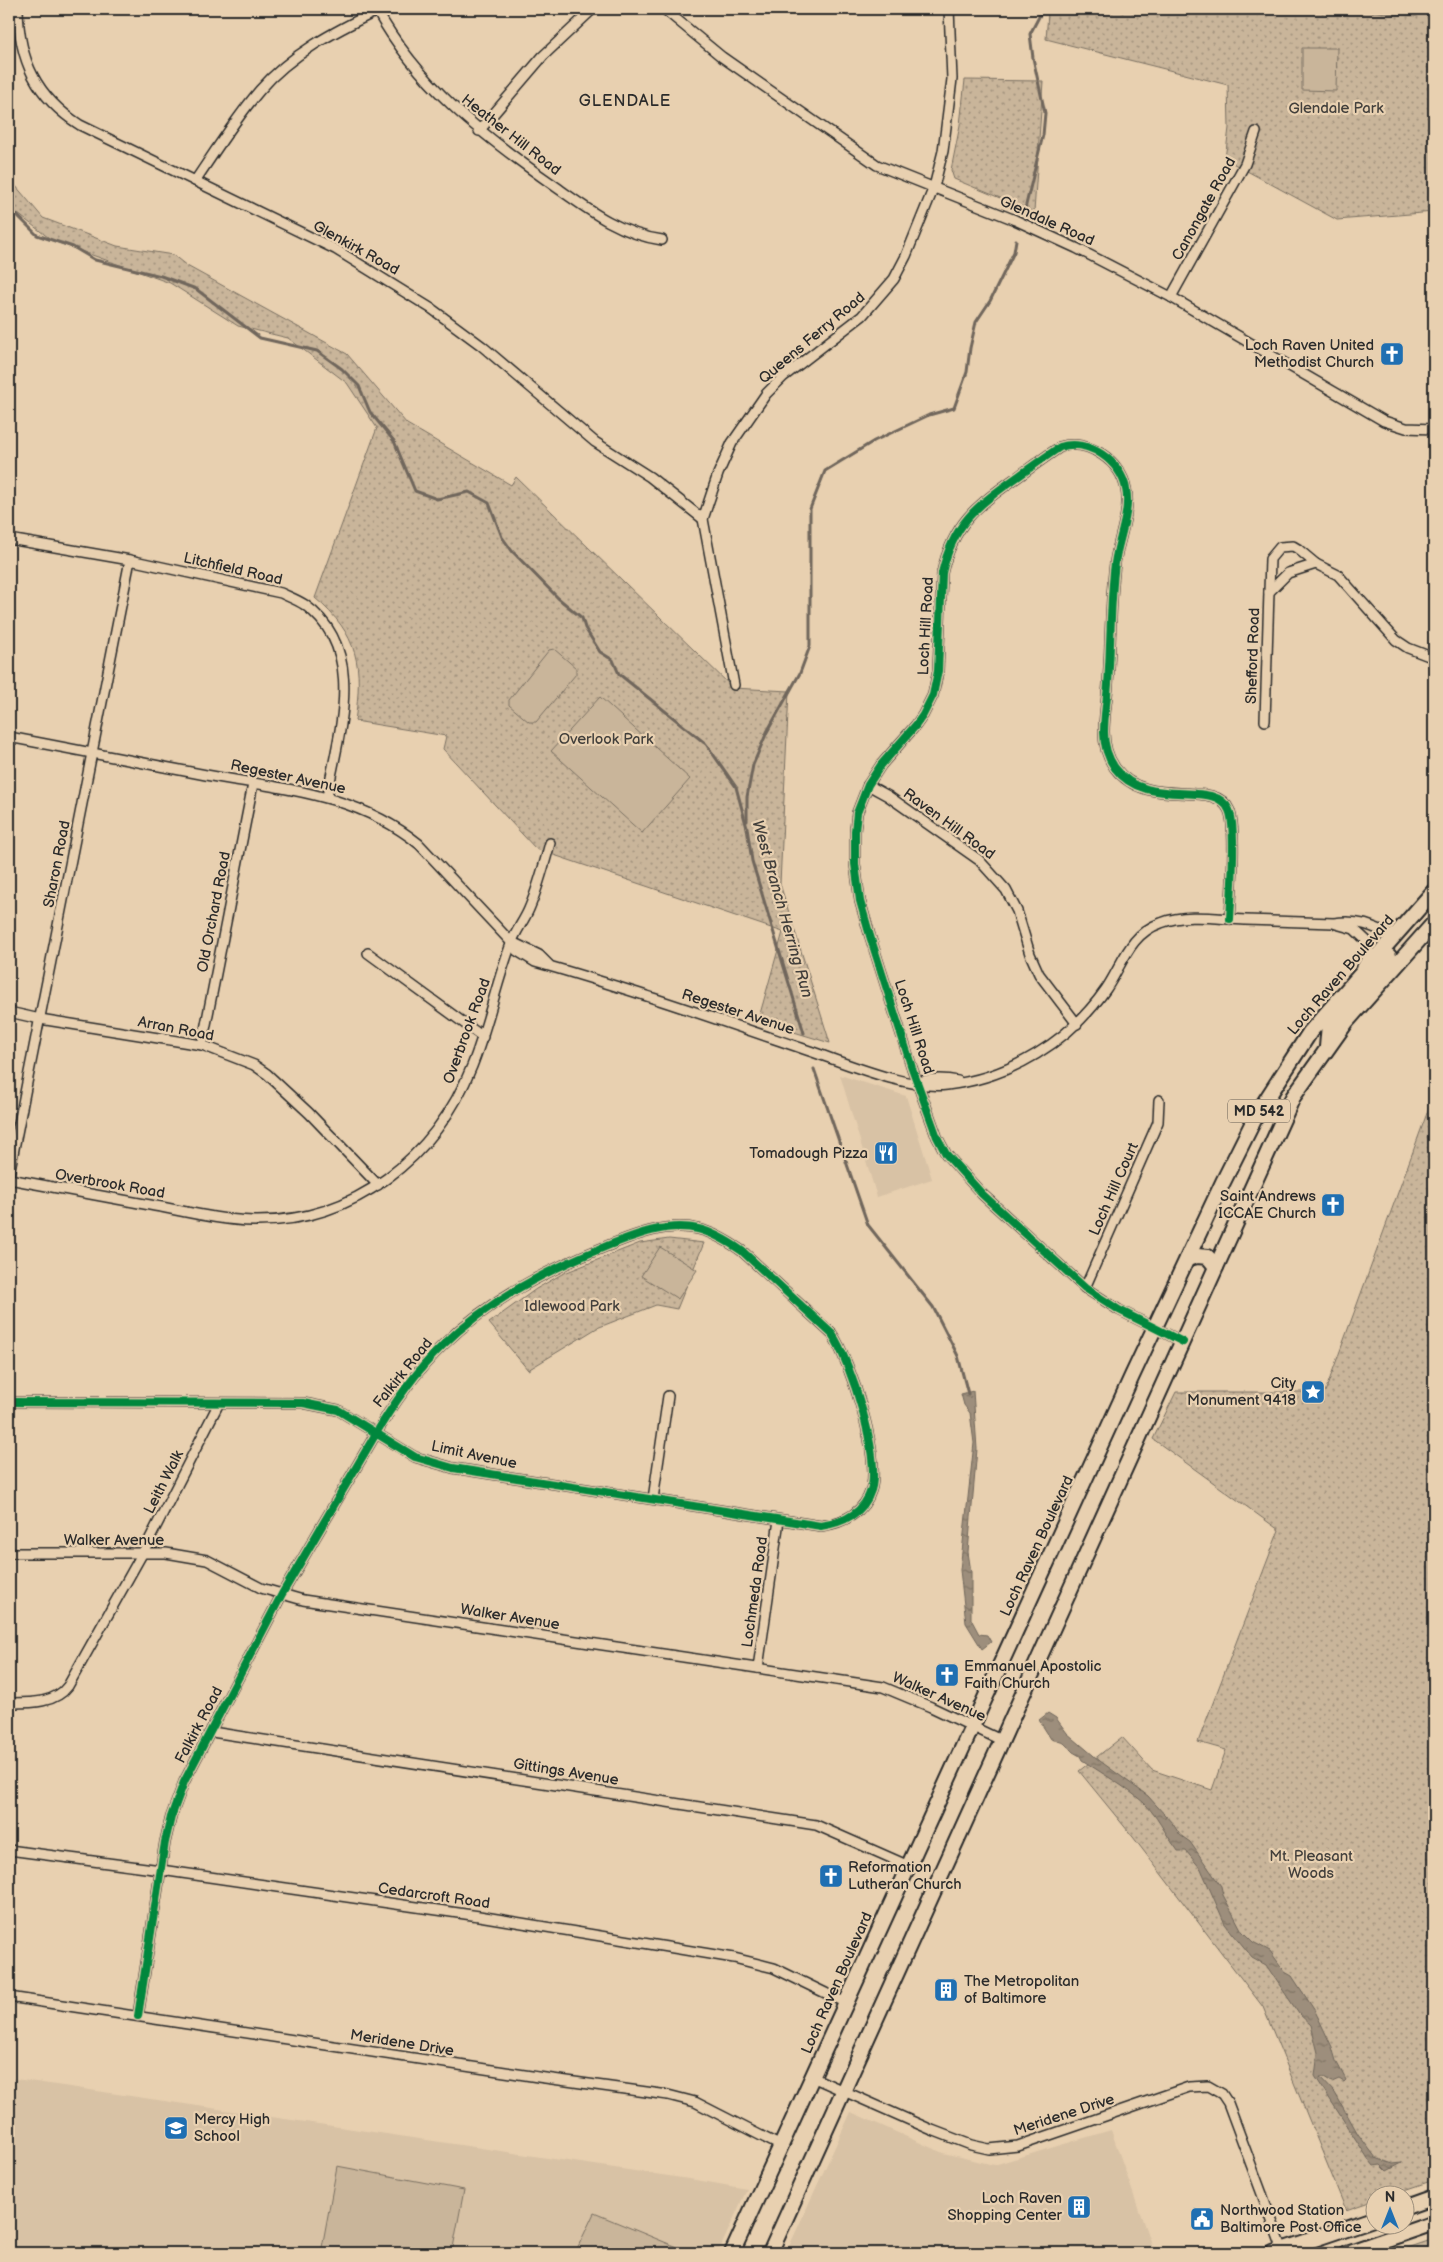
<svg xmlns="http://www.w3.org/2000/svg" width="1443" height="2262" font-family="'Balsamiq Sans',sans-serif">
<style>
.built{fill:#d8c2a5}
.park{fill:url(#park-dots);stroke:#7a7062}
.pitch{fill:#c9b59a;stroke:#7a7062}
.water{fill:url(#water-ripples);stroke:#6f665b}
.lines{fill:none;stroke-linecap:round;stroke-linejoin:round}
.stream{stroke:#6f665b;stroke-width:3}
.street-casing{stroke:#2b2b2b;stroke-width:12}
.primary-casing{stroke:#2b2b2b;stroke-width:18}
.street{stroke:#e8d0b0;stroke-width:9}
.primary{stroke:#e8d0b0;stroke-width:14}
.cycleway-casing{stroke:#e8d0b0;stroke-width:11}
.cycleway{stroke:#00873e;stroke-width:8}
.labels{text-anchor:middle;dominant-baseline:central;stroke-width:4.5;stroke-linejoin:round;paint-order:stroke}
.shield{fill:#e8d0b0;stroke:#645c53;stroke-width:1}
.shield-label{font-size:14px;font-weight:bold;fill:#2b2b2b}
.park-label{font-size:15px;fill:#43403c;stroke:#e8d0b0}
.street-label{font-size:15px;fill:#2b2b2b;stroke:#e8d0b0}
.poi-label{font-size:15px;fill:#2b2b2b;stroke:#e8d0b0;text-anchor:end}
.neighbourhood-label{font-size:16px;letter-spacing:1px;fill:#2b2b2b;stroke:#e8d0b0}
.water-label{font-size:16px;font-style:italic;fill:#423f3b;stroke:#e8d0b0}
</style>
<defs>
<pattern id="park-dots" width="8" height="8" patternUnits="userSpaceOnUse" patternTransform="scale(1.25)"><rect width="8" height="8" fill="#c9b59a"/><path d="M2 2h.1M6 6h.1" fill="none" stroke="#a3937e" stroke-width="1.8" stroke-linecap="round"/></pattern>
<pattern id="water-ripples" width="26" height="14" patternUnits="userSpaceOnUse" patternTransform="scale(1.25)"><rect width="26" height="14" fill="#9d8e7b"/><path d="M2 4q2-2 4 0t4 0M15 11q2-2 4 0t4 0" fill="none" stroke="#807465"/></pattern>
</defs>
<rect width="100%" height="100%" fill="#e8d0b0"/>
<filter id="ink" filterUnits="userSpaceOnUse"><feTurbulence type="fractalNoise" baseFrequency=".02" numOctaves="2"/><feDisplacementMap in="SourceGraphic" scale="10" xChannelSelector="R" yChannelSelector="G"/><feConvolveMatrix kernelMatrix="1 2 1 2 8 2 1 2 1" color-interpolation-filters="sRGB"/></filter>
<g filter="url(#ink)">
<!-- built -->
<g class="built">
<polygon points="840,1075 906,1096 932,1179 877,1197"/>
<polygon points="9,2078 702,2181 747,2189 718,2253 9,2253"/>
<polygon points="851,2112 943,2153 994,2165 1111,2130 1154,2253 786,2253"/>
</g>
<!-- park -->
<g class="park">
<polygon points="1045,9 1434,9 1434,212 1337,220 1225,159 1229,128 1228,85 1046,39 1048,13"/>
<polygon points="965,80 1043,81 1034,212 954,179 951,170 960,125"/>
<path d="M9,178L43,218L117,246L173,255L187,266L347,354L407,424L511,485L516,477L733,688L789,691L780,884L830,1043L758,1021L783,932L536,849L443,749L446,736L355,721C363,666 359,635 315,598L377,428L347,383L288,338L238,326L170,283L53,241L9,207Z"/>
<polygon points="1434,1094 1434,2180 1392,2194 1376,2194 1375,2200 1346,2210 1263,2007 1133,1837 1079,1771 1122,1737 1152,1770 1212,1790 1226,1750 1198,1742 1279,1530 1153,1439 1176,1392 1325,1392"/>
<polygon points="669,1239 704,1243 677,1309 656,1305 597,1328 528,1370 489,1323 536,1289 562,1274 640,1243"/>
<polygon points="1434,2239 1434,2253 1393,2253"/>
</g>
<!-- pitch -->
<g class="pitch">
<polygon points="1349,9 1427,9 1416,16"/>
<polygon points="1302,48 1337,48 1336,91 1302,90"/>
<polygon points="554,649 576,668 576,674 536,722 529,722 509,705 509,700 549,650"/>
<polygon points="600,697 690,779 642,833 551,751"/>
<polygon points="660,1247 697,1270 678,1299 641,1276"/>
<polygon points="337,2166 464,2190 452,2253 321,2253"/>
<polygon points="594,2213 691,2253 575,2253"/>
</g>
<!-- water -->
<g class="water">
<polygon points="973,1391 977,1449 968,1552 971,1572 971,1619 979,1634 987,1635 991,1642 982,1649 966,1623 960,1570 974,1443 970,1413 964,1405 961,1394"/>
<path d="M1048,1713L1056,1718L1067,1733L1100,1761L1148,1796L1173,1824L1180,1835L1190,1842L1221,1886L1223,1895L1242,1931L1253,1942L1270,1951L1285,1972L1292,1976L1315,2011L1332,2047L1336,2061L1346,2080L1344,2082L1339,2079L1332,2082L1324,2077H1320L1335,2093L1358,2134L1376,2158L1393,2164L1402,2163L1387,2171L1381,2165L1374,2166L1367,2157L1315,2076L1318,2053L1311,2025L1299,2014L1266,1965L1252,1957L1225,1924L1201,1869L1186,1851H1178L1176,1848C1166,1835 1156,1814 1144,1803C1126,1787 1103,1774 1082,1760L1080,1756L1073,1752L1064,1743L1051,1739L1039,1720Z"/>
</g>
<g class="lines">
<!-- stream -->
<g class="stream">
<polyline points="9,207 37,235 73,247 95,260 161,276 196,289 260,338 317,351 342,369 359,386 370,412 394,441 415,491 437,499 469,492 489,503 502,537 512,551 558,598 582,618 585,628 600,652 613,660 619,674 706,744 736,787 747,828 752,861 804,1033"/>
<polyline points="1025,209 1043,135 1045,113 1033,58 1030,34 1043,9"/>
<polyline points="747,821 747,797 753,765 767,732 800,673 810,646 810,509 825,471 874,441 929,415 954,408 967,372 970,348 976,322 990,301 1014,252 1016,240"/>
<polyline points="814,1069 868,1225 933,1307 958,1356 968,1394"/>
</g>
<defs>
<g id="street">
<path d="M18,9C19,60 36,97 80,125L335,249L432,309L482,346L595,442L650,477L703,519"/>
<path d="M376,9C418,85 482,135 552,184C586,208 619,234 662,240"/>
<polyline points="664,9 722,57 877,165 1015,220 1076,248 1171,297 1384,421 1406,428 1434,429"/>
<polyline points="479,131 543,56 593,9"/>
<path d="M195,181C216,150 236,118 260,90C291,54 335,31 377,11"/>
<polyline points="1171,297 1245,164 1256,132"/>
<path d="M9,539L130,560L281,593C289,597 298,600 305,605C368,650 338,734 327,797"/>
<polyline points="1269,592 1288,573 1316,564"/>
<polyline points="734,685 703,519 718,474 732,443 766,394 783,377 862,316 894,279 906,256 934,187 943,151 952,79 949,9"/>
<polyline points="1265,721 1270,559 1280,547 1293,546 1298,549 1316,564 1338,575 1396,640 1408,648 1434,658"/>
<path d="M9,737C74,750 140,762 206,775C282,789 356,793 419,844L511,942L517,951L535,962C624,987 713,1018 801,1048C841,1061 906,1090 947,1085C1010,1078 1070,1041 1106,989C1123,964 1129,934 1161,923C1187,913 1218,919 1245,920C1274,921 1304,922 1334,923C1358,919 1373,926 1395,937"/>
<polyline points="868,785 888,796 979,860 1006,890 1017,911 1030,954 1039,974 1077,1024"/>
<polyline points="1336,924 1354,929 1368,942 1369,954 1362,967"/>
<polyline points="512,942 539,955 549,965"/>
<polyline points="368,953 483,1037"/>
<polyline points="9,1012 40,1019 202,1045 254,1065 267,1074 309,1113 378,1185"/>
<polyline points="202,1045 253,784"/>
<path d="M917,1082C931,1078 944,1078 958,1081"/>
<polyline points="9,1174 130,560"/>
<path d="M9,1179C56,1188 103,1196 150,1205C184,1211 218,1220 253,1221C354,1223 436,1157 472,1066C488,1026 496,984 511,944C515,932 524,921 529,909C538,888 544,865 550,843"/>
<polyline points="1085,1288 1158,1122 1159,1100"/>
<path d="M1183,1342L1119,1310L1085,1288L982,1194L946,1154L937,1137L912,1068L870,936L860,901L855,864V831L857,813L868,785L881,765L916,725L923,715L933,695L938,671L942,573C953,524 977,505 1016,478C1030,468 1045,457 1060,447C1088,438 1121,461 1126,489C1131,512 1118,540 1115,563C1110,603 1111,643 1108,684C1107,700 1104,716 1104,732C1104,745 1108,758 1115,768C1148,812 1214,777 1229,810C1237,827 1231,897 1230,919"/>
<path d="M9,1402L303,1403L338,1410L415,1457L453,1468L821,1526C843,1523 864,1513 871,1490C881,1458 851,1362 832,1334L742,1251C729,1242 715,1233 698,1229C667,1222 635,1235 607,1246C547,1270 489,1300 443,1345C414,1373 391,1407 371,1442L282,1594L184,1782L171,1817L165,1842L138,2016"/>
<polyline points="653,1499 668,1396"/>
<polyline points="9,1553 166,1553 207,1560 261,1588 303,1600 883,1687 931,1707 1003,1741"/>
<polyline points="758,1668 779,1520"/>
<path d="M9,1703C29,1703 55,1704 68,1686L142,1554L219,1403"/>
<polyline points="212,1732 816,1825 909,1866"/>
<polyline points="9,1850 161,1870 479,1916 734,1958 774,1968 846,2003"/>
<polyline points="9,1997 538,2077 668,2095 695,2102 781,2146"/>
<polyline points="812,2077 932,2130 971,2145 989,2149 1018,2146 1189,2087 1208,2086 1222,2094 1228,2103 1284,2253"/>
</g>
<g id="primary">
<polyline points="1327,1047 1329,1024 1389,956"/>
<polyline points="1187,1259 1197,1256 1208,1257 1216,1267"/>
<polyline points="1406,2207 1434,2197"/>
<polyline points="732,2253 1132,1376 1223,1182 1257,1114 1310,1032 1434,891"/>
<polyline points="770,2253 1293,1097 1347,1021 1434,923"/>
<polyline points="1273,2253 1376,2218"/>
<polyline points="1347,2253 1434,2223"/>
</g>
</defs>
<!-- street casing -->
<use href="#street" class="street-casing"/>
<!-- primary casing -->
<use href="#primary" class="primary-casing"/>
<!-- street -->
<use href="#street" class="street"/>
<!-- primary -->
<use href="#primary" class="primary"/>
<defs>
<g id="cycleway">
<path d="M1183,1342L1119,1310L1085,1288L982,1194L946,1154L937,1137L912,1068L870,936L860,901L855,864V831L857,813L868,785L881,765L916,725L923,715L933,695L938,671L942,573C953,524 977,505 1016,478C1030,468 1045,457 1060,447C1088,438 1121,461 1126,489C1131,512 1118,540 1115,563C1110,603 1111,643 1108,684C1107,700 1104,716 1104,732C1104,745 1108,758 1115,768C1148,812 1214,777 1229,810C1237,827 1231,897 1230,919"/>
<path d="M9,1402L303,1403L338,1410L415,1457L453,1468L821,1526C843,1523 864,1513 871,1490C881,1458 851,1362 832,1334L742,1251C729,1242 715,1233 698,1229C667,1222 635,1235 607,1246C547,1270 489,1300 443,1345C414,1373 391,1407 371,1442L282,1594L184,1782L171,1817L165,1842L138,2016"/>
</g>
</defs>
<!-- cycleway casing -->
<use href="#cycleway" class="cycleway-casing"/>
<!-- cycleway -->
<use href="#cycleway" class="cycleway"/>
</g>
</g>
<!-- icons -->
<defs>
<symbol id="church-square" viewBox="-11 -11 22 22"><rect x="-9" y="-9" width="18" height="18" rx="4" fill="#1f6fb2" stroke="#e8d0b0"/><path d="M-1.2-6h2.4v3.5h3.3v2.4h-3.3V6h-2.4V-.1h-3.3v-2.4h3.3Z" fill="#fff"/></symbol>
<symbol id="restaurant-square" viewBox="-11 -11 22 22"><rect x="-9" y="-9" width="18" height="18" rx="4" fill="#1f6fb2" stroke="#e8d0b0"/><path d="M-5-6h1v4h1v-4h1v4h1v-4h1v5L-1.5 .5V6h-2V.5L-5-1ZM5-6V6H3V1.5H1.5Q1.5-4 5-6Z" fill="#fff"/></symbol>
<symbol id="sight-square" viewBox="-11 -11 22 22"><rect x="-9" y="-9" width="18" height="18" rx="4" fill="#1f6fb2" stroke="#e8d0b0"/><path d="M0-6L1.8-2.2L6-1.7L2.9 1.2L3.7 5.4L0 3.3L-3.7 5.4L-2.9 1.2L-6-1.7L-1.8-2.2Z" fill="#fff"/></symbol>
<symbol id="building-square" viewBox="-11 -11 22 22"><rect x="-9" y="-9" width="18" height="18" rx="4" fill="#1f6fb2" stroke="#e8d0b0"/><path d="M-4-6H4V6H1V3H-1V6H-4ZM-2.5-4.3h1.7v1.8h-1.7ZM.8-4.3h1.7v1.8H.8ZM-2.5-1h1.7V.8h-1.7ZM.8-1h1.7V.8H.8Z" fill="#fff"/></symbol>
<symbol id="school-square" viewBox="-11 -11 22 22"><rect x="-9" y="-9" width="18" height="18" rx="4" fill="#1f6fb2" stroke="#e8d0b0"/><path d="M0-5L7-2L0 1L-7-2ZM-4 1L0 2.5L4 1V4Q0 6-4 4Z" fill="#fff"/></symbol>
<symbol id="civic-square" viewBox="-11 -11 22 22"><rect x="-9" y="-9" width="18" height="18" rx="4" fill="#1f6fb2" stroke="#e8d0b0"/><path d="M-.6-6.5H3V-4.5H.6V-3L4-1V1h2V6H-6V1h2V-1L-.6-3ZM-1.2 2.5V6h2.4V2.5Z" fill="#fff"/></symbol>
</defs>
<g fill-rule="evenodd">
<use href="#church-square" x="1378" y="340" width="28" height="28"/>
<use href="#restaurant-square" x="872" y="1139" width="28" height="28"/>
<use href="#church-square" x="1319" y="1191" width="28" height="28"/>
<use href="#sight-square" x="1299" y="1378" width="28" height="28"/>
<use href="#church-square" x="933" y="1661" width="28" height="28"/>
<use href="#church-square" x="817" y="1862" width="28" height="28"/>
<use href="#building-square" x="932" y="1976" width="28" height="28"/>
<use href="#school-square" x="162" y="2114" width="28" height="28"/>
<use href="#building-square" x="1065" y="2193" width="28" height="28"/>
<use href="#civic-square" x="1188" y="2205" width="28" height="28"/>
</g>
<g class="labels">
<!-- shield labels -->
<rect class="shield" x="1228" y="1099.5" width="62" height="23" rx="4"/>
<g class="shield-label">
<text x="1259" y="1111">MD 542</text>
</g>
<!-- park labels -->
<g class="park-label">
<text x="1336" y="108">Glendale Park</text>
<text x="606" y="739">Overlook Park</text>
<text x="572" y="1306">Idlewood Park</text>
<text x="1311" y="1856">Mt. Pleasant<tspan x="1311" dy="17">Woods</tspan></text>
</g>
<!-- street labels -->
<g class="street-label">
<text transform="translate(511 135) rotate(38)">Heather Hill Road</text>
<text transform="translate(1204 209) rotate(-61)">Canongate Road</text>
<text transform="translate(1047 221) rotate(24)">Glendale Road</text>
<text transform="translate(356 248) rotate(29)">Glenkirk Road</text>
<text transform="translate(812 338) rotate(-40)">Queens Ferry Road</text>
<text transform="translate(233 569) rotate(13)">Litchfield Road</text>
<text transform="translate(926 626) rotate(-87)">Loch Hill Road</text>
<text transform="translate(1253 656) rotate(-88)">Shefford Road</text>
<text transform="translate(288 777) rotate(12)">Regester Avenue</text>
<text transform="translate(949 824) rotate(36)">Raven Hill Road</text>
<text transform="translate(57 864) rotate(-79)">Sharon Road</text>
<text transform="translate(214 912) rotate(-79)">Old Orchard Road</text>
<text transform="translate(1341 975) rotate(-49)">Loch Raven Boulevard</text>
<text transform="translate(738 1012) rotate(18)">Regester Avenue</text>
<text transform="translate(914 1027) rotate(72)">Loch Hill Road</text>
<text transform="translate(176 1029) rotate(11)">Arran Road</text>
<text transform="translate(467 1031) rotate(-70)">Overbrook Road</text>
<text transform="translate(110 1184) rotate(10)">Overbrook Road</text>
<text transform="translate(1114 1189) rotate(-66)">Loch Hill Court</text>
<text transform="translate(403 1373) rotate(-51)">Falkirk Road</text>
<text transform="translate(474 1455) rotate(12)">Limit Avenue</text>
<text transform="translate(164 1482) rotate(-63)">Leith Walk</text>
<text x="114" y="1540">Walker Avenue</text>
<text transform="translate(1037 1546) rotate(-65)">Loch Raven Boulevard</text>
<text transform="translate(755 1592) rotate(-82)">Lochmeda Road</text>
<text transform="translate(510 1617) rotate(9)">Walker Avenue</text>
<text transform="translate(939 1697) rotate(24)">Walker Avenue</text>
<text transform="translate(199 1725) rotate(-62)">Falkirk Road</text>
<text transform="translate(566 1772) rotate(9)">Gittings Avenue</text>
<text transform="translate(434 1896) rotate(8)">Cedarcroft Road</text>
<text transform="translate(837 1983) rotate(-66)">Loch Raven Boulevard</text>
<text transform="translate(402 2043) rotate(9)">Meridene Drive</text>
<text transform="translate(1064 2115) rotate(-18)">Meridene Drive</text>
</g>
<!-- poi labels -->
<g class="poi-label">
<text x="1374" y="345">Loch Raven United<tspan x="1374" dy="17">Methodist Church</tspan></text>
<text x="868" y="1153">Tomadough Pizza</text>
<text x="1316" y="1196">Saint Andrews<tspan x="1316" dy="17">ICCAE Church</tspan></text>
<text x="1296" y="1383">City<tspan x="1296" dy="17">Monument 9418</tspan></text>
<text x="964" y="1666" text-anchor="start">Emmanuel Apostolic<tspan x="964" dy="17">Faith Church</tspan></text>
<text x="848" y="1867" text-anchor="start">Reformation<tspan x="848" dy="17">Lutheran Church</tspan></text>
<text x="964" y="1981" text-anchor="start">The Metropolitan<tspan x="964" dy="17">of Baltimore</tspan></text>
<text x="194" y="2119" text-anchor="start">Mercy High<tspan x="194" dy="17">School</tspan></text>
<text x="1062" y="2198">Loch Raven<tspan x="1062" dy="17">Shopping Center</tspan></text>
<text x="1220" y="2210" text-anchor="start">Northwood Station<tspan x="1220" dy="17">Baltimore Post Office</tspan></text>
</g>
<!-- neighbourhood labels -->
<g class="neighbourhood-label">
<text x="625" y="101">GLENDALE</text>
</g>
<!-- water labels -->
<g class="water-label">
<text transform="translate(782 909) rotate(74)">West Branch Herring Run</text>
</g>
</g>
<!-- margin -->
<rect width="1443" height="2262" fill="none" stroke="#e8d0b0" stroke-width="30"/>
<rect x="15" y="15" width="1413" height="2232" fill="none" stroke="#2b2b2b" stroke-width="2" filter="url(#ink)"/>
<!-- north arrow -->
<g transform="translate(1390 2210)"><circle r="24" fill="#e8d0b0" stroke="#9c8e7b"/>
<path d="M0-4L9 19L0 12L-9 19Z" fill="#1f6fb2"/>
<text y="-8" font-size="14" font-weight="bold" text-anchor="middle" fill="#2b2b2b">N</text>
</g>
</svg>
